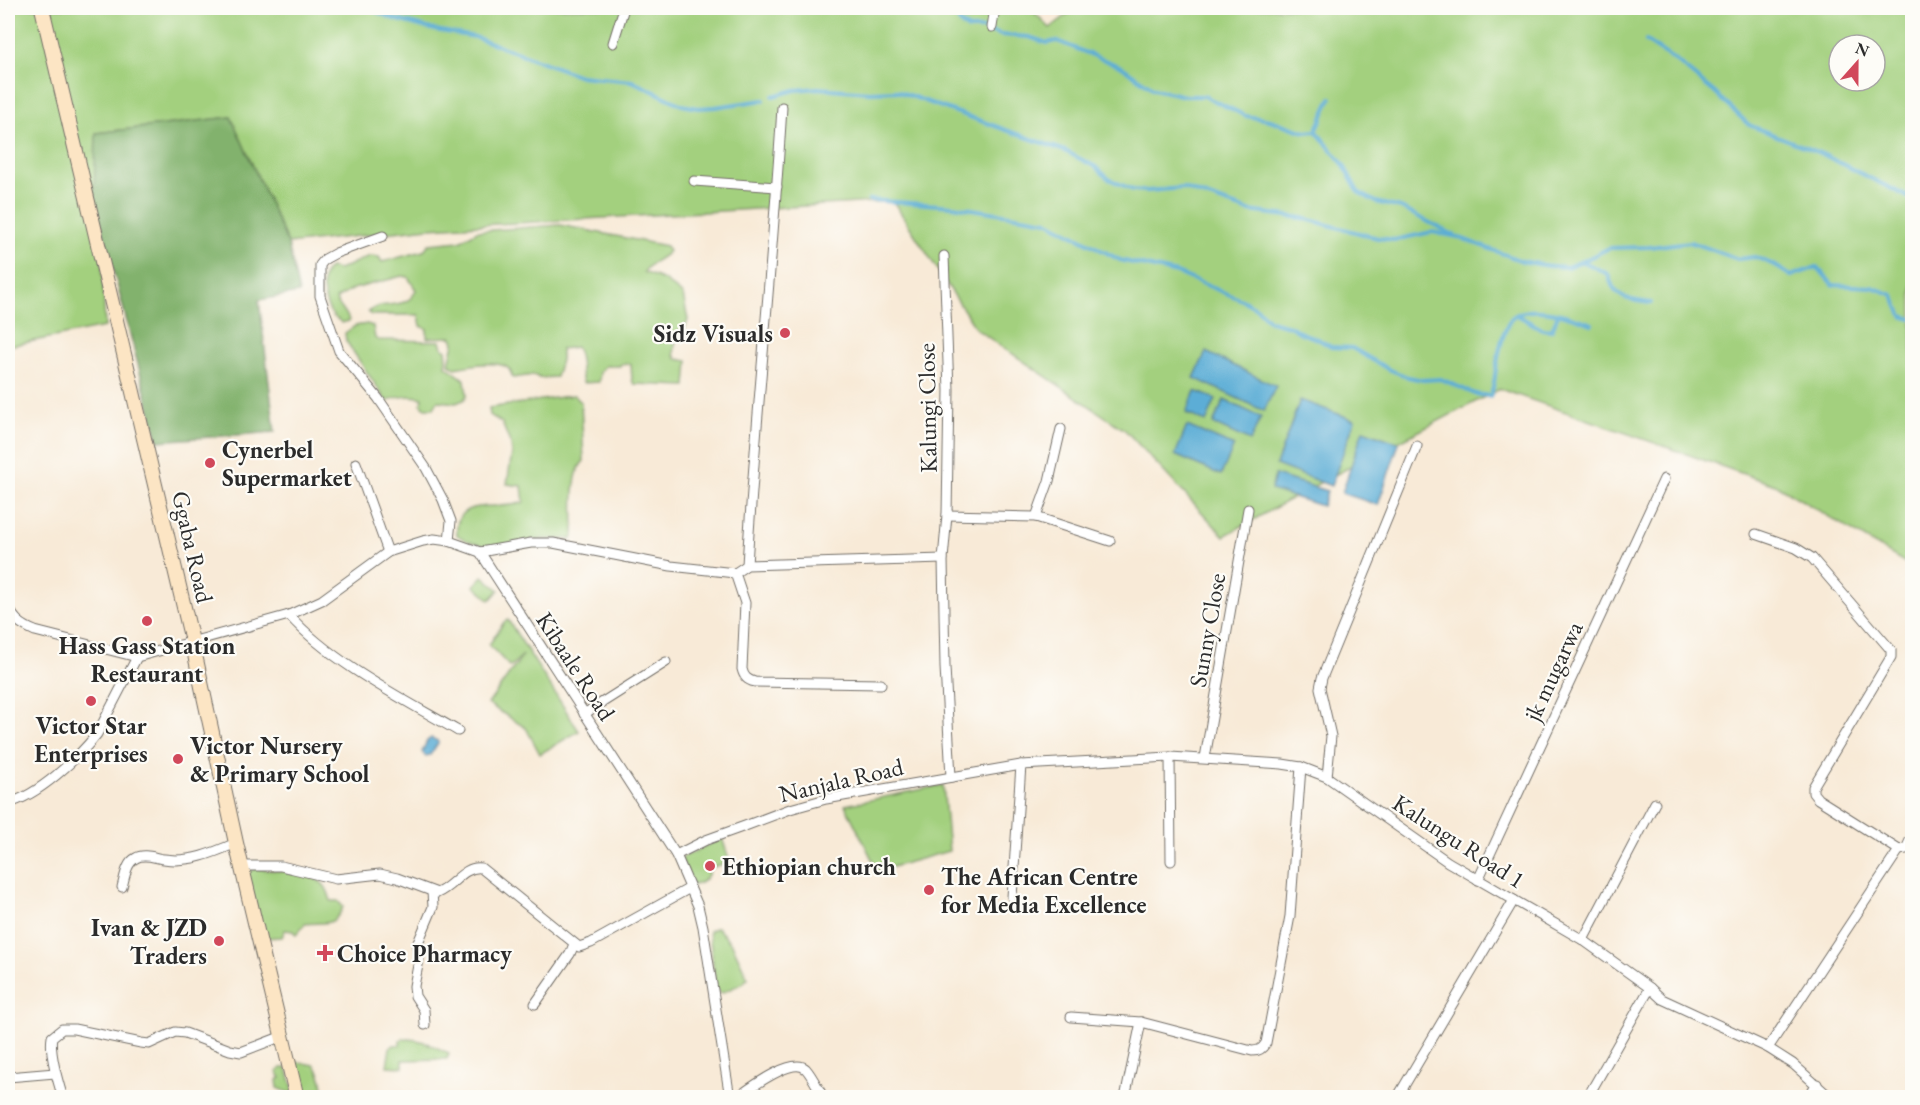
<svg xmlns="http://www.w3.org/2000/svg" width="1920" height="1105" font-family="'EB Garamond',serif">
<style>
.green{fill:#a3d07e;stroke:#677e54;stroke-width:1.5;fill-rule:evenodd}
.forest{fill:#82b26d;stroke:#566e4c;stroke-width:1.5}
.water{fill:#5badd6;stroke:#436c80;stroke-width:1.5}
.lines{fill:none;stroke-linecap:round;stroke-linejoin:round}
.stream{stroke:#5badd6;stroke-width:4}
.minor-casing{stroke:#736e67;stroke-width:11}
.secondary-casing{stroke:#736e67;stroke-width:16}
.minor{stroke:#fff;stroke-width:9}
.secondary{stroke:#fce5c4;stroke-width:14}
.poi-dot{fill:#d1495b;stroke:#fdfcf7;stroke-width:2}
.labels{text-anchor:middle;dominant-baseline:central;stroke-width:4.5;stroke-linejoin:round;paint-order:stroke}
.poi-label{font-size:24px;font-weight:bold;fill:#2b2b2b;stroke:#fdfcf7;text-anchor:start}
.street-label{font-size:24px;fill:#2b2b2b;stroke:#fdfcf7}
</style>
<rect width="100%" height="100%" fill="#fdfcf7"/>
<filter id="ink" filterUnits="userSpaceOnUse"><feTurbulence type="fractalNoise" baseFrequency=".0167" numOctaves="2"/><feDisplacementMap in="SourceGraphic" scale="12" xChannelSelector="R" yChannelSelector="G"/><feConvolveMatrix kernelMatrix="1 2 1 2 8 2 1 2 1" color-interpolation-filters="sRGB"/></filter>
<filter id="wash" filterUnits="userSpaceOnUse"><feTurbulence type="fractalNoise" baseFrequency=".008" numOctaves="4" result="noise"/><feDisplacementMap in="SourceGraphic" scale="24" xChannelSelector="R" yChannelSelector="G"/><feGaussianBlur stdDeviation="1.35" result="paint"/><feColorMatrix in="noise" values="0 0 0 0 0 0 0 0 0 0 0 0 0 0 0 0 0 1.4 0 .05"/><feComposite in="paint" operator="in"/></filter>
<g filter="url(#wash)">
<rect width="100%" height="100%" fill="#f8ead7"/>
<!-- green -->
<g class="green">
<path d="M8,8H1030L1050,28L1076,8H1390L1413,11L1419,8H1912V567L1778,486L1500,389L1327,479L1224,536L1126,431L976,329L893,201L429,228L288,244L231,117L96,133L105,327L8,346ZM1839,45H1875V81H1839Z"/>
<path d="M560,225L666,246L669,251C662,260 649,262 644,272L664,280L683,295L688,320L685,328L677,331L674,354L677,359L688,361L686,386L634,384L632,380L631,364H621L620,366H605L600,372L599,382L583,383C579,369 583,361 576,347L561,349V360L556,377L539,378L534,375L513,378C512,375 511,372 509,369C500,359 467,366 455,368L449,364L454,343L452,337L427,338V329L421,326L419,315H371L368,312C382,299 407,312 416,290L408,277L402,276L353,289L336,299C338,308 348,312 349,321L342,323C340,321 337,319 334,317C325,307 316,276 330,268L339,270L369,256L379,257L382,262L423,251L429,244L460,241L477,231Z"/>
<path d="M367,324L373,326L375,338L378,340L440,341L442,347L446,350L447,359L446,366L465,380L467,395L464,400L456,403L438,401L434,408H425L421,404L423,398C413,395 395,396 387,402L346,341L345,333L355,326Z"/>
<path d="M574,395L581,402L584,461C570,474 574,516 574,534L572,539C563,539 554,539 544,539C515,542 483,554 457,535C453,492 502,513 524,502L522,486L507,484L512,453L511,445L502,423L490,415L489,408Z"/>
<polygon points="483,576 499,590 490,600 474,586"/>
<polygon points="508,620 579,731 540,754 526,728 488,704 523,655 510,667 489,645 504,622"/>
<polygon points="943,785 949,851 878,871 845,805"/>
<path d="M722,838L729,859L723,864L710,868C708,879 702,884 692,885L681,858Z"/>
<path d="M255,869C272,870 311,872 323,884C328,889 329,895 331,901H338L343,907C334,929 322,921 305,924L296,935L293,931L285,930L282,937L262,938L247,872Z"/>
<polygon points="717,927 733,946 748,978 743,983 722,993 716,990 709,931"/>
<path d="M403,1039C423,1038 431,1046 449,1053L447,1059L403,1060V1067L387,1066L390,1048L394,1045H400V1041Z"/>
<path d="M297,1062L315,1065C321,1074 326,1088 320,1097H302L294,1063Z"/>
<polygon points="281,1068 287,1068 295,1095 278,1088 277,1080 281,1078 277,1072"/>
</g>
<!-- forest -->
<polygon class="forest" points="231,117 288,244 299,293 259,300 275,432 158,441 94,196 96,133"/>
<!-- water -->
<g class="water">
<polygon points="1206,352 1276,386 1264,411 1194,378"/>
<polygon points="1195,391 1216,399 1206,422 1186,413"/>
<polygon points="1224,400 1261,417 1250,441 1213,424"/>
<polygon points="1300,400 1355,420 1331,486 1276,465"/>
<polygon points="1187,426 1234,446 1221,475 1175,455"/>
<polygon points="1363,430 1399,443 1378,505 1342,493"/>
<polygon points="1275,475 1327,491 1322,506 1271,490"/>
<polygon points="431,738 438,741 438,743 430,755 425,756 422,752 427,741"/>
</g>
<g class="lines">
<!-- stream -->
<g class="stream">
<polyline points="367,8 394,19 435,30 475,37 580,76 632,81 682,105 698,108 715,107 764,100"/>
<polyline points="949,8 962,25 969,29 983,29 1001,35 1029,37 1047,43 1057,41 1122,67 1154,89 1185,96 1204,96 1246,116 1270,120 1305,132 1316,131"/>
<polyline points="1646,41 1676,61 1715,93 1749,125 1818,152 1912,199"/>
<path d="M773,96L795,90L818,88L869,92L897,91L1065,151L1096,167L1109,179L1133,190L1148,191L1183,188L1249,211L1302,218L1378,238L1394,240L1432,232L1458,237L1522,261L1549,266L1567,267L1582,261L1608,274C1615,300 1628,300 1651,303"/>
<polyline points="1316,131 1343,164 1358,192 1376,202 1401,208 1454,235"/>
<polyline points="1316,131 1331,98"/>
<path d="M869,200L953,206L1047,221L1120,260L1177,273L1242,300L1258,309L1270,321L1290,326L1301,333L1318,339L1331,347L1352,348L1388,369L1408,377L1423,380L1441,379L1475,394L1490,396C1495,387 1494,378 1496,369C1498,356 1504,323 1514,316C1533,303 1573,317 1592,324"/>
<polyline points="1583,261 1609,248 1649,247 1690,242 1738,259 1755,257 1774,265 1791,276 1817,267 1833,285 1872,287 1893,295 1902,316 1912,319"/>
<polyline points="1517,315 1542,329 1552,330 1558,314"/>
</g>
</g>
</g>
<g filter="url(#ink)">
<g class="lines">
<defs>
<g id="minor">
<polyline points="992,27 995,8"/>
<polyline points="613,43 624,8"/>
<polyline points="694,181 777,187"/>
<polyline points="383,236 336,253 325,259 320,265 320,296 339,351 378,398 426,468 443,500 451,521 449,541"/>
<polyline points="944,256 949,390 947,515 943,559 945,667 951,777"/>
<polyline points="356,463 388,552"/>
<polyline points="947,515 1036,517 1110,541"/>
<polyline points="1036,517 1049,481 1061,429"/>
<polyline points="1756,534 1796,548 1812,558 1891,650 1891,657 1813,787 1813,793 1818,799 1899,850 1768,1048"/>
<polyline points="480,552 531,543 553,543 671,566 735,573 747,565 943,559"/>
<path d="M747,565C756,412 773,260 782,107"/>
<path d="M735,573L745,603L742,669C744,677 747,680 755,682L881,684"/>
<path d="M8,606C14,620 21,625 35,631L137,657"/>
<path d="M289,615C330,662 405,700 458,731"/>
<polyline points="584,714 666,662"/>
<polyline points="1170,757 1171,861"/>
<polyline points="1205,758 1248,509"/>
<polyline points="1327,777 1331,736 1320,688 1322,678 1417,446"/>
<path d="M8,803C38,796 78,758 97,734L137,657L289,615L322,600L388,552L423,541L434,539L449,541L480,552L676,855L698,906L703,927L730,1098"/>
<polyline points="1899,850 1906,849 1912,836"/>
<polyline points="676,855 706,840 745,826 790,809 826,799 1021,765 1170,757 1282,764 1301,767 1327,777 1448,862 1583,940 1650,988 1662,999 1768,1048 1793,1064 1831,1098"/>
<path d="M242,866H281L336,879L380,874L397,878L437,893C454,886 463,866 481,868L579,947L591,943L690,888"/>
<polyline points="1478,880 1664,479"/>
<path d="M122,887C125,877 126,863 136,858C144,853 155,858 164,859C189,863 213,853 236,843"/>
<polyline points="1012,897 1021,765"/>
<polyline points="1583,940 1655,803"/>
<polyline points="535,1004 570,954 574,944"/>
<path d="M1071,1017L1141,1022L1252,1051C1259,1051 1262,1049 1266,1043L1290,916L1301,767"/>
<polyline points="425,1025 424,1010 415,996 414,986 419,960 417,945 433,907 432,892"/>
<polyline points="8,1077 55,1073"/>
<path d="M63,1098C58,1082 49,1053 52,1037L62,1029H74L141,1043L149,1044L175,1032L185,1033L230,1050L241,1052L283,1036"/>
<path d="M736,1098C749,1089 793,1056 806,1069C813,1077 818,1089 824,1098"/>
<polyline points="1125,1098 1141,1022"/>
<polyline points="1397,1098 1514,900"/>
<polyline points="1587,1098 1650,988"/>
<polyline points="1807,1098 1817,1084"/>
</g>
<polyline id="secondary" points="42,8 192,641 236,843 297,1098"/>
</defs>
<!-- minor casing -->
<use href="#minor" class="minor-casing"/>
<!-- secondary casing -->
<use href="#secondary" class="secondary-casing"/>
<!-- minor -->
<use href="#minor" class="minor"/>
<!-- secondary -->
<use href="#secondary" class="secondary"/>
</g>
</g>
<!-- markers -->
<g class="poi-dot">
<circle cx="785" cy="333" r="6"/>
<circle cx="210" cy="463" r="6"/>
<circle cx="147" cy="621" r="6"/>
<circle cx="91" cy="701" r="6"/>
<circle cx="178" cy="759" r="6"/>
<circle cx="710" cy="866" r="6"/>
<circle cx="929" cy="890" r="6"/>
<circle cx="219" cy="941" r="6"/>
<path d="M322 944h6v6h6v6h-6v6h-6v-6h-6v-6h6z"/>
</g>
<g class="labels">
<!-- poi labels -->
<g class="poi-label">
<text x="773" y="333" text-anchor="end">Sidz Visuals</text>
<text x="222" y="449">Cynerbel<tspan x="222" dy="28">Supermarket</tspan></text>
<text x="147" y="645" text-anchor="middle">Hass Gass Station<tspan x="147" dy="28">Restaurant</tspan></text>
<text x="91" y="725" text-anchor="middle">Victor Star<tspan x="91" dy="28">Enterprises</tspan></text>
<text x="190" y="745">Victor Nursery<tspan x="190" dy="28">&amp; Primary School</tspan></text>
<text x="722" y="866">Ethiopian church</text>
<text x="941" y="876">The African Centre<tspan x="941" dy="28">for Media Excellence</tspan></text>
<text x="207" y="927" text-anchor="end">Ivan &amp; JZD<tspan x="207" dy="28">Traders</tspan></text>
<text x="337" y="953">Choice Pharmacy</text>
</g>
<!-- street labels -->
<g class="street-label">
<text transform="translate(927 408) rotate(-91)">Kalungi Close</text>
<text transform="translate(193 547) rotate(77)">Ggaba Road</text>
<text transform="translate(1207 630) rotate(-80)">Sunny Close</text>
<text transform="translate(576 666) rotate(57)">Kibaale Road</text>
<text transform="translate(1553 671) rotate(-65)">jk mugarwa</text>
<text transform="translate(841 780) rotate(-13)">Nanjala Road</text>
<text transform="translate(1459 841) rotate(33)">Kalungu Road 1</text>
</g>
</g>
<!-- margin -->
<rect width="1920" height="1105" fill="none" stroke="#fdfcf7" stroke-width="30"/>
<!-- north arrow -->
<g transform="translate(1857 63) rotate(21)"><circle r="28" fill="#fdfcf7" stroke="#a9a8a5" stroke-width="1.5"/>
<path d="M0-4.5L10 22L0 15L-10 22Z" fill="#d1495b"/>
<text y="-9" font-size="16" font-weight="bold" text-anchor="middle" fill="#2b2b2b">N</text>
</g>
</svg>
